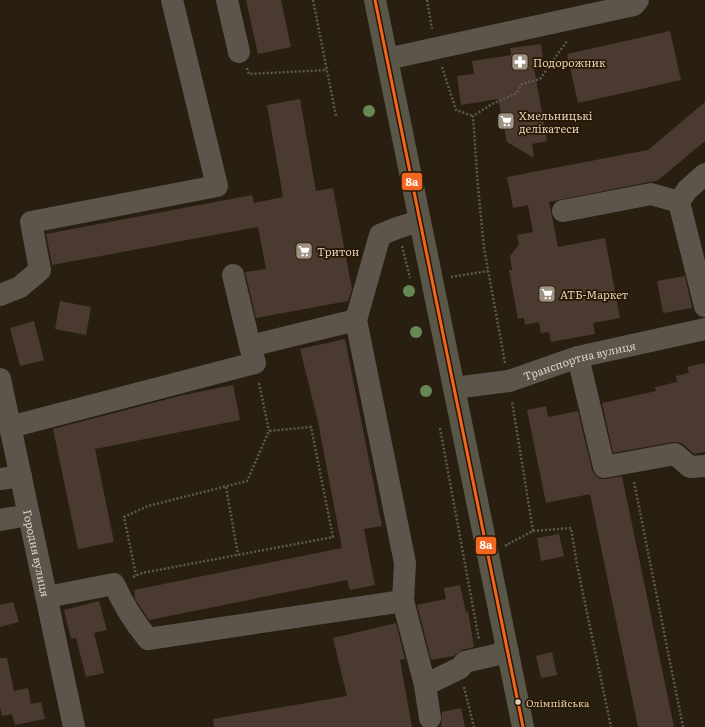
<svg xmlns="http://www.w3.org/2000/svg" width="705" height="727" font-family="Literata,serif">
<style>
.building{fill:#4a3a30}
.lines{fill:none;stroke-linecap:round;stroke-linejoin:round}
.path{stroke:#5e584e;stroke-width:2.5;stroke-dasharray:2 2;stroke-linecap:butt}
.minor{stroke:#5d554b;stroke-width:22}
.major{stroke:#59574a;stroke-width:22}
.bus-1-casing{stroke:#291700;stroke-width:6}
.bus-1{stroke:#f26522;stroke-width:3}
.tree{fill:#678855}
.bus-dot{fill:#dbd0c1;stroke:#291700;stroke-width:1.5}
.labels{text-anchor:middle;dominant-baseline:central;stroke-width:3.5;stroke-linejoin:round;paint-order:stroke}
.bus-label{font-size:10px;fill:#dbd0c1;stroke:#291700;text-anchor:start}
.poi-label{font-size:11px;fill:#dbd0c1;stroke:#291700;text-anchor:start}
.street-label{font-size:11px;fill:#dbd0c1;stroke:#291700}
.line-badge{stroke:#291700;stroke-width:1.5}
.badge-label{font-size:11px;text-anchor:middle;font-weight:bold;fill:#fff}
</style>
<rect width="100%" height="100%" fill="#281f10"/>
<!-- building -->
<g class="building">
<polygon points="246,0 281,0 291,47 258,54"/>
<polygon points="670,31 681,80 578,103 567,54"/>
<polygon points="541,44 544,66 534,68 547,141 532,144 534,158 507,142 498,99 461,105 457,76 474,74 472,61 511,55 510,48"/>
<polygon points="300,99 316,191 333,188 352,289 348,301 256,318 245,272 266,269 258,227 52,265 46,234 252,195 254,203 283,197 267,105"/>
<polygon points="705,102 705,141 657,181 649,182 549,202 558,247 605,238 620,318 593,323 595,334 551,342 549,332 541,333 539,322 525,325 524,318 518,319 509,270 512,270 510,256 519,244 517,235 533,232 528,205 513,208 507,177 648,150"/>
<polygon points="685,276 692,308 663,313 657,281"/>
<polygon points="60,301 91,307 86,335 55,329"/>
<polygon points="34,321 44,360 20,366 10,328"/>
<polygon points="345,339 382,526 364,529 375,585 350,590 347,580 149,620 135,599 134,590 342,548 318,422 300,349"/>
<polygon points="705,363 705,452 694,454 683,444 678,442 673,442 613,453 602,403 656,391 655,387 677,382 676,376 689,373 687,367"/>
<polygon points="233,385 240,420 95,449 114,542 78,549 53,429 179,396"/>
<polygon points="546,406 548,417 578,411 592,470 595,475 600,479 606,479 622,476 674,727 638,727 590,494 546,503 527,410"/>
<polygon points="559,534 564,556 541,561 537,538"/>
<polygon points="460,585 466,612 468,611 474,647 462,650 454,656 431,660 417,605 446,599 444,588"/>
<polygon points="99,601 107,630 94,633 104,673 86,677 76,638 71,639 64,610"/>
<polygon points="13,602 19,622 0,627 0,605"/>
<polygon points="396,623 405,659 400,660 412,727 214,727 213,719 347,696 333,638"/>
<polygon points="552,652 557,675 541,678 536,656"/>
<polygon points="0,658 7,658 14,691 28,688 31,704 41,702 45,719 15,725 12,714 2,716 0,707"/>
<polygon points="461,708 465,727 441,727 442,712"/>
</g>
<g class="lines">
<!-- path -->
<g class="path">
<polyline points="313,0 336,116"/>
<polyline points="427,0 432,29"/>
<polyline points="442,67 456,110 473,116"/>
<polyline points="247,68 249,74 327,70"/>
<polyline points="402,246 410,278"/>
<polyline points="451,277 488,271"/>
<polyline points="505,363 484,248 478,187 473,116 492,104 517,93 522,84 540,79 567,41"/>
<polyline points="259,383 269,431"/>
<polyline points="440,428 479,640"/>
<polyline points="634,482 683,727"/>
<polyline points="226,487 238,555"/>
<polyline points="533,531 571,528 577,565 611,727"/>
<polyline points="507,546 506,545 533,531 512,401"/>
<polyline points="133,577 142,573 333,537 311,427 269,431 247,481 148,506 124,517 136,575"/>
<polyline points="464,687 474,727"/>
</g>
<!-- minor -->
<g class="minor">
<polyline points="227,0 239,52"/>
<polyline points="387,59 634,5 638,0"/>
<polyline points="679,202 687,190 705,174"/>
<polyline points="563,211 651,194 679,202 705,306"/>
<polyline points="420,221 397,228 380,235 356,320 405,563 403,601 425,685 430,718"/>
<polyline points="233,275 250,346"/>
<polyline points="0,295 20,287 40,270 31,222 217,186 172,0"/>
<polyline points="578,357 604,467 675,454 690,467 705,466"/>
<path id="s1" d="M0,379L74,727"/>
<path id="s2" d="M454,388L509,381L578,357L705,329"/>
<polyline points="10,427 255,363 250,346 356,320"/>
<polyline points="0,479 21,476"/>
<polyline points="0,520 29,515"/>
<path d="M47,597L114,584C123,604 134,622 148,639L403,601"/>
<polyline points="425,685 460,668 465,662 508,652"/>
</g>
<!-- major -->
<polyline class="major" points="375,0 523,727"/>
<defs>
<polyline id="bus-1" points="375,0 523,727"/>
</defs>
<!-- bus-1 casing -->
<use href="#bus-1" class="bus-1-casing"/>
<!-- bus-1 -->
<use href="#bus-1" class="bus-1"/>
</g>
<!-- trees -->
<g class="tree">
<circle cx="369" cy="111" r="6"/>
<circle cx="409" cy="291" r="6"/>
<circle cx="416" cy="332" r="6"/>
<circle cx="426" cy="391" r="6"/>
</g>
<!-- icons -->
<defs>
<symbol id="pharmacy-square" viewBox="-11 -11 22 22"><rect x="-9" y="-9" width="18" height="18" rx="4" fill="#9c9283" stroke="#291700"/><path d="M-2-6h4v4h4v4h-4v4h-4v-4h-4v-4h4Z" fill="#fff"/></symbol>
<symbol id="supermarket-square" viewBox="-11 -11 22 22"><rect x="-9" y="-9" width="18" height="18" rx="4" fill="#9c9283" stroke="#291700"/><path d="M-6-5.5h2.5l.6 2H6L4.5 2H-2.5L-4.4-4H-6ZM-1.5 3.2a1.3 1.3 0 1 0 .1 0ZM3 3.2a1.3 1.3 0 1 0 .1 0Z" fill="#fff"/></symbol>
</defs>
<g fill-rule="evenodd">
<use href="#pharmacy-square" x="510" y="52" width="20" height="20"/>
<use href="#supermarket-square" x="496" y="111" width="20" height="20"/>
<use href="#supermarket-square" x="294" y="241" width="20" height="20"/>
<use href="#supermarket-square" x="537" y="284" width="20" height="20"/>
</g>
<!-- markers -->
<circle class="bus-dot" cx="518" cy="702" r="3.5"/>
<g class="labels">
<!-- bus labels -->
<g class="bus-label">
<text x="526" y="702">Олiмпiйська</text>
</g>
<!-- poi labels -->
<g class="poi-label">
<text x="533" y="62">Подорожник</text>
<text x="519" y="115">Хмельницькі<tspan x="519" dy="13">делікатеси</tspan></text>
<text x="317" y="251">Тритон</text>
<text x="560" y="294">АТБ-Маркет</text>
</g>
<!-- street labels -->
<g class="street-label">
<text stroke="none"><textPath href="#s2" startOffset="129">Транспортна вулиця</textPath></text>
<text stroke="none"><textPath href="#s1" startOffset="178">Городня вулиця</textPath></text>
</g>
</g>
<g class="line-badge">
<rect x="401" y="172" width="22" height="19" rx="4" fill="#f26522"/>
<rect x="475" y="536" width="22" height="19" rx="4" fill="#f26522"/>
</g>
<g class="badge-label">
<text x="412" y="186">8а</text>
<text x="486" y="549">8а</text>
</g>
</svg>
